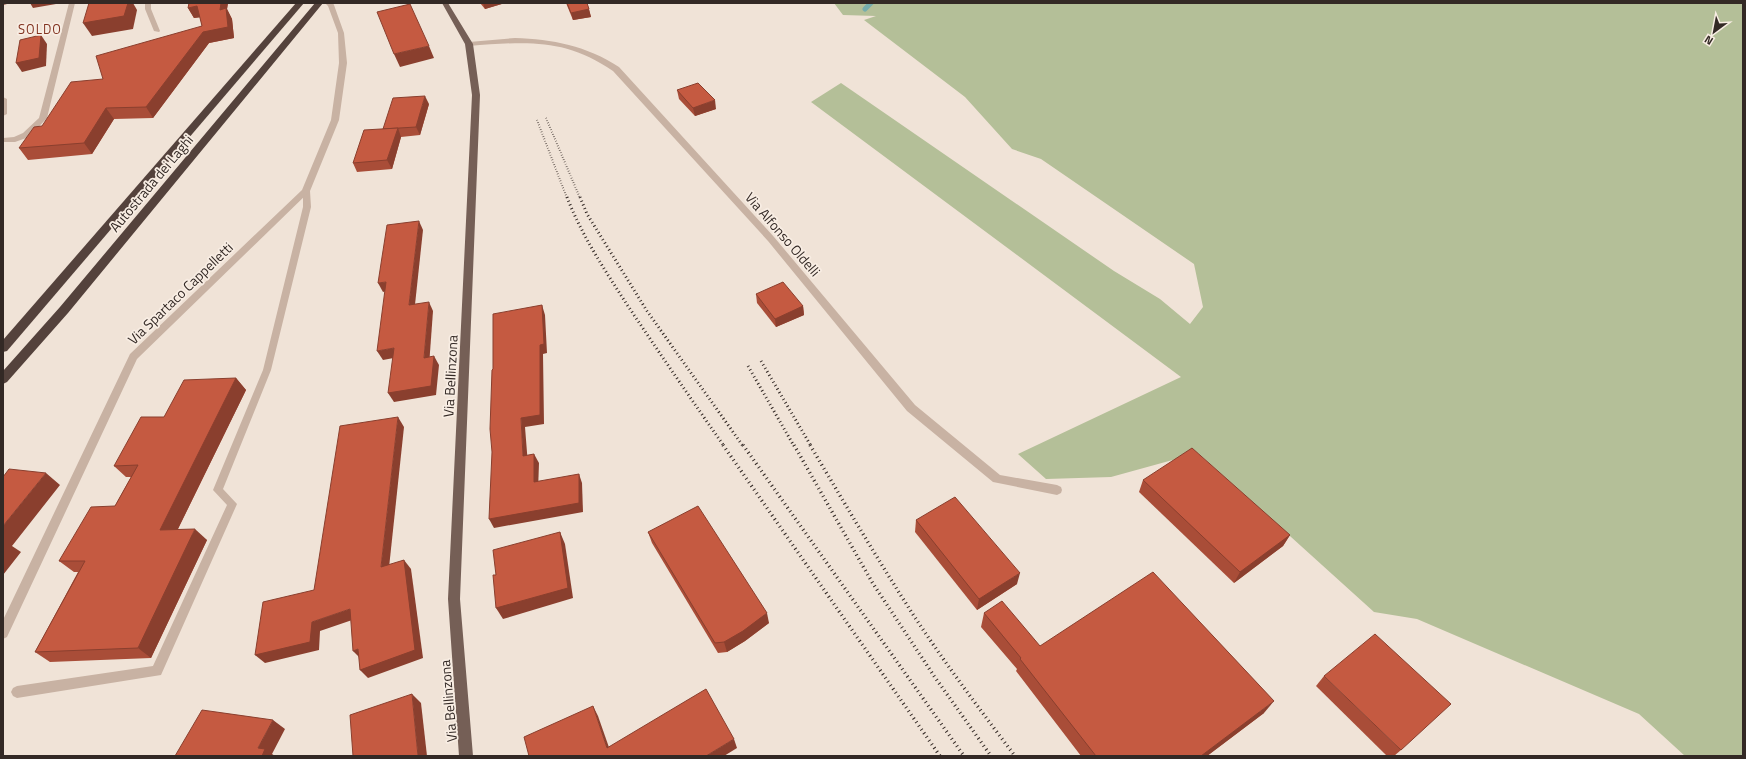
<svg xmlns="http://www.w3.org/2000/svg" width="1746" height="759" font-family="'Titillium Web',sans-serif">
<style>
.green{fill:#b4bf98}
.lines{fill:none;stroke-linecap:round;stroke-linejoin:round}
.stream{stroke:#76adac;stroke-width:5}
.service{fill:#c8b2a3;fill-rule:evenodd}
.minor{fill:#c8b2a3;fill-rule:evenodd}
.primary{fill:#755f56;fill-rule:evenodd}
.motorway{fill:#54423c;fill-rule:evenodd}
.rail-far2{stroke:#332925;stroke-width:2;stroke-dasharray:0.5 2;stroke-linecap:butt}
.rail-far1{stroke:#332925;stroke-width:3;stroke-dasharray:1 3;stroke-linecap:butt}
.rail{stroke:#332925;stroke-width:3.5;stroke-dasharray:1 3.5;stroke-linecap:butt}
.wall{fill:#a94d38}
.shaded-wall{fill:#8a3f2e}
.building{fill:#c55a41;stroke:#8a3f2e}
.labels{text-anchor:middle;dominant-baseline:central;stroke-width:3.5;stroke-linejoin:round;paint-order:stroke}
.far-neighbourhood-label{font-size:13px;letter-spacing:1px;fill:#81321f;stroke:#f8ede3}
.street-label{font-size:14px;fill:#332925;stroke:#f8ede3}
</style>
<rect width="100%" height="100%" fill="#f0e3d7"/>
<!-- green -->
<polygon class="green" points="834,3 1743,3 1743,756 1685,756 1639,714 1417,619 1374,612 1198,453 1111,477 1046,479 1018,454 1181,377 811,102 841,83 1114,271 1160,299 1190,324 1203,307 1194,264 1041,159 1012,149 965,97 864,20 876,16 843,15"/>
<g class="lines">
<!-- stream -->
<polyline class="stream" points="865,9 871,3"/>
<!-- service -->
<polygon class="service" points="303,189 309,189 310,191 311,207 271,370 223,489 237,504 161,675 17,698 13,696 11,692 13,688 17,686 153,666 227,505 213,490 263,370 303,207"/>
<!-- minor -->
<g class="minor">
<polygon points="69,3 75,3 47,118 29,137 15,142 3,142 3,138 14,137 23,133 39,118"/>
<polygon points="145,3 151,3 151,9 160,31 159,32 154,31 145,9"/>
<polygon points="325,3 333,3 334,5 344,33 347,63 339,120 310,191 137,359 7,637 3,639 3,620 130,354 302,190 331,120 339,63 338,33 328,6"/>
<path d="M515,38C552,39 587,46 619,67L774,237L915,405L1000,475L1057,485L1061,487L1062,490L1061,493L1057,495L993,482L907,411L768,241L613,71C564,37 525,42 469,46L465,44L469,42Z"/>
<polygon points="3,97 7,99 7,114 3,116"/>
</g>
<!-- primary -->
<polygon class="primary" points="442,3 448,3 473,44 480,95 460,599 473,756 459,756 448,599 472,95 465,44"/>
<!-- motorway -->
<g class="motorway">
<polygon points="296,3 304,3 7,351 3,352 3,340"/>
<polygon points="315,3 323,3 68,313 7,382 3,384 3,371 60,307"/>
</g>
<!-- rail-far2 -->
<g class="rail-far2">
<polyline points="546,118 580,198"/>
<polyline points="537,120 567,198"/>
</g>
<!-- rail-far1 -->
<g class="rail-far1">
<path d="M567,197C581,234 604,269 626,303C658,351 691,399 724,446"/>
<polyline points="580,197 587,214 647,311 743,446"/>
<polyline points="761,361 811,446"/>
<polyline points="748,366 794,446"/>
</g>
<!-- rail -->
<g class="rail">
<polyline points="723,445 940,756"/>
<polyline points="743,445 964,756"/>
<polyline points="794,445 872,582 934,676 991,756"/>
<path d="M810,445C845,504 879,562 916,619C947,666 981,711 1015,756"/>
</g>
</g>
<!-- wall -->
<g class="wall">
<polygon points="189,3 228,3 227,9 232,19 234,38 209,43 153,118 114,119 92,154 28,160 19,148 42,126 202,26 200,17 194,18 188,8"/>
<polygon points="480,3 505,3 485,9"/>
<polygon points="566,3 587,3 591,17 573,20"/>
<polygon points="677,90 716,109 695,116 679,99"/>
<polygon points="429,104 420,135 401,137 392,169 357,172 353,163 383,129"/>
<polygon points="756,294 803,306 804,315 776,327 757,303"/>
<polygon points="236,378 246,390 178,529 207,540 151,658 50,662 35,652 78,572 74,572 59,561 115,506 131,477 126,477 114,466 164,417"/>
<polygon points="1143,480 1290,535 1283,546 1234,583 1139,492"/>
<polygon points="916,520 1017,584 977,610 915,532"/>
<polygon points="648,532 769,623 745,641 727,652 718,653 652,543"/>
<polygon points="984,613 1040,646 1264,713 1207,756 1081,756 1016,671 1017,669 981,627"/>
<polygon points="1324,676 1401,750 1394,756 1387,756 1316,686"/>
</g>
<!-- shaded-wall -->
<g class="shaded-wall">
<polygon points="3,3 11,3 3,5"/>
<polygon points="30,3 57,3 56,4 33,8"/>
<polygon points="124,3 133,3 137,10 133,29 92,36 83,23"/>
<polygon points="221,3 228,3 227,9 232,19 234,38 209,43 153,118 146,107 220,10"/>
<polygon points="483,3 505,3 485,9"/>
<polygon points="197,6 203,17 194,18 188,8"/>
<polygon points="589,9 591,17 573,20 571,13"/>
<polygon points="41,35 47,44 46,66 22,72 16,63"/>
<polygon points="429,46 434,58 400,67 394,54"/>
<polygon points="425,96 429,104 420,135 416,127"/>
<polygon points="715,100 716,109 695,116 693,108"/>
<polygon points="106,108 114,119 92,154 84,143"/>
<polygon points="398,128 401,137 392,169 387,160"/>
<polygon points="419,221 423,230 414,314 409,305"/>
<polygon points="386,282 390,290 383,292 378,283"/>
<polygon points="429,302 433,311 429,366 424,358"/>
<polygon points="542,305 545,315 547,353 543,354 544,424 525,427 528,465 523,456 521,418 540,345"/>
<polygon points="803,306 804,315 776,327 775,319"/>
<polygon points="394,348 399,357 383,360 377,351"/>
<polygon points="434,356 439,365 436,395 394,402 388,393"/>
<polygon points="236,378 246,390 172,541 160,530"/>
<polygon points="398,417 404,427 388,577 381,567"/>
<polygon points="534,454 539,463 538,491 534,482"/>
<polygon points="46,473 60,485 12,546 21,552 3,575 3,526"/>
<polygon points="579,474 582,483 583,512 494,528 489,519"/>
<polygon points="195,529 207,540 151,658 138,648"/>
<polygon points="560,532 565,544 573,598 503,619 496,608"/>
<polygon points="1290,535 1283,546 1234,583 1240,572"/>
<polygon points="404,560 411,569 423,658 368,678 360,670"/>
<polygon points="1020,573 1017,584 977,610 979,599"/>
<polygon points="350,609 358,618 320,631 319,650 265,663 255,655 312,622"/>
<polygon points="767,613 769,623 745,641 727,652 724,642"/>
<polygon points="358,649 362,660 353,651"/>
<polygon points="412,694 421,703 427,756 418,756"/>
<polygon points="1274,701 1264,713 1207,756 1201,756"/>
<polygon points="593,706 598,716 612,756 607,748"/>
<polygon points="273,720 285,729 272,754 275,756 262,756 258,748"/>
<polygon points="734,739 737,748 724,756 706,756"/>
</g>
<!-- building -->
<g class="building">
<polygon points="89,3 128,3 124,16 83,23"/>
<polygon points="189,3 221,3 220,10 226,8 228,27 203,32 146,107 106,108 84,143 19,148 34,127 42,126 71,82 103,79 96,56 202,26 197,6 188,8"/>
<polygon points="567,3 587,3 589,9 571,13"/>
<polygon points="410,4 429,46 394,54 377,12"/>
<polygon points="41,35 39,58 16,63 20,40"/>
<polygon points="698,83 715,100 693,108 677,90"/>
<polygon points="425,96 416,127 383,129 393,98"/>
<polygon points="398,128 387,160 353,163 364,130"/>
<polygon points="419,221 409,305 429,302 424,358 434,356 431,386 388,393 394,348 377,351 386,282 378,283 387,225"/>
<polygon points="783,282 803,306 775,319 756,294"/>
<polygon points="542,305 544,344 540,345 540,415 521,418 523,456 534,454 534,482 579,474 579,503 489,519 492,452 490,429 492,370 493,369 493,314"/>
<polygon points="236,378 160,530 195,529 138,648 35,652 85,561 59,561 91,507 115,506 138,465 114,466 141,417 164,417 184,380"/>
<polygon points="398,417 381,567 404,560 415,650 360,670 358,649 353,651 350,609 312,622 310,642 255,655 263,602 314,590 340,426"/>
<polygon points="1192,448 1290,535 1240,572 1143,480"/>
<polygon points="9,469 46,473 3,526 3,477"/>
<polygon points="955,497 1020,573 979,599 916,520"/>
<polygon points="698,506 767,613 743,631 724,642 715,643 648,532"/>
<polygon points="560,532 568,588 496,608 493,575 496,575 493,550"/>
<polygon points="1153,572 1274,701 1201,756 1096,756 1020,659 1021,658 984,613 1002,601 1040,646"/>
<polygon points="1375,634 1451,704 1401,750 1324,676"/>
<polygon points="706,689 734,739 706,756 529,756 524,737 593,706 607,748"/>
<polygon points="412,694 418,756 353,756 350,715"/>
<polygon points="202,710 273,720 258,748 265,749 262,756 175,756"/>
</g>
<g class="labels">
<!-- far-neighbourhood labels -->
<g class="far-neighbourhood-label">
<text x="40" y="29">SOLDO</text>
</g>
<!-- street labels -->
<g class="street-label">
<text transform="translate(151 183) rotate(-50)">Autostrada dei Laghi</text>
<text transform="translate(783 234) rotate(49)">Via Alfonso Oldelli</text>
<text transform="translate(180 293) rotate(-44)">Via Spartaco Cappelletti</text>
<text transform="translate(450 376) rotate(-87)">Via Bellinzona</text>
<text transform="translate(448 701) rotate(-95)">Via Bellinzona</text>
</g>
</g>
<!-- border -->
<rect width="1746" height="759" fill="none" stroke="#332925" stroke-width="8"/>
<!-- north arrow -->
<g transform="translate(1714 32) rotate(212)" stroke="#f8ede3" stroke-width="3" paint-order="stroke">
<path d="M0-3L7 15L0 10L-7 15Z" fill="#332925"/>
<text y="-6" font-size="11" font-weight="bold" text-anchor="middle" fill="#332925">N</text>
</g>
</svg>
